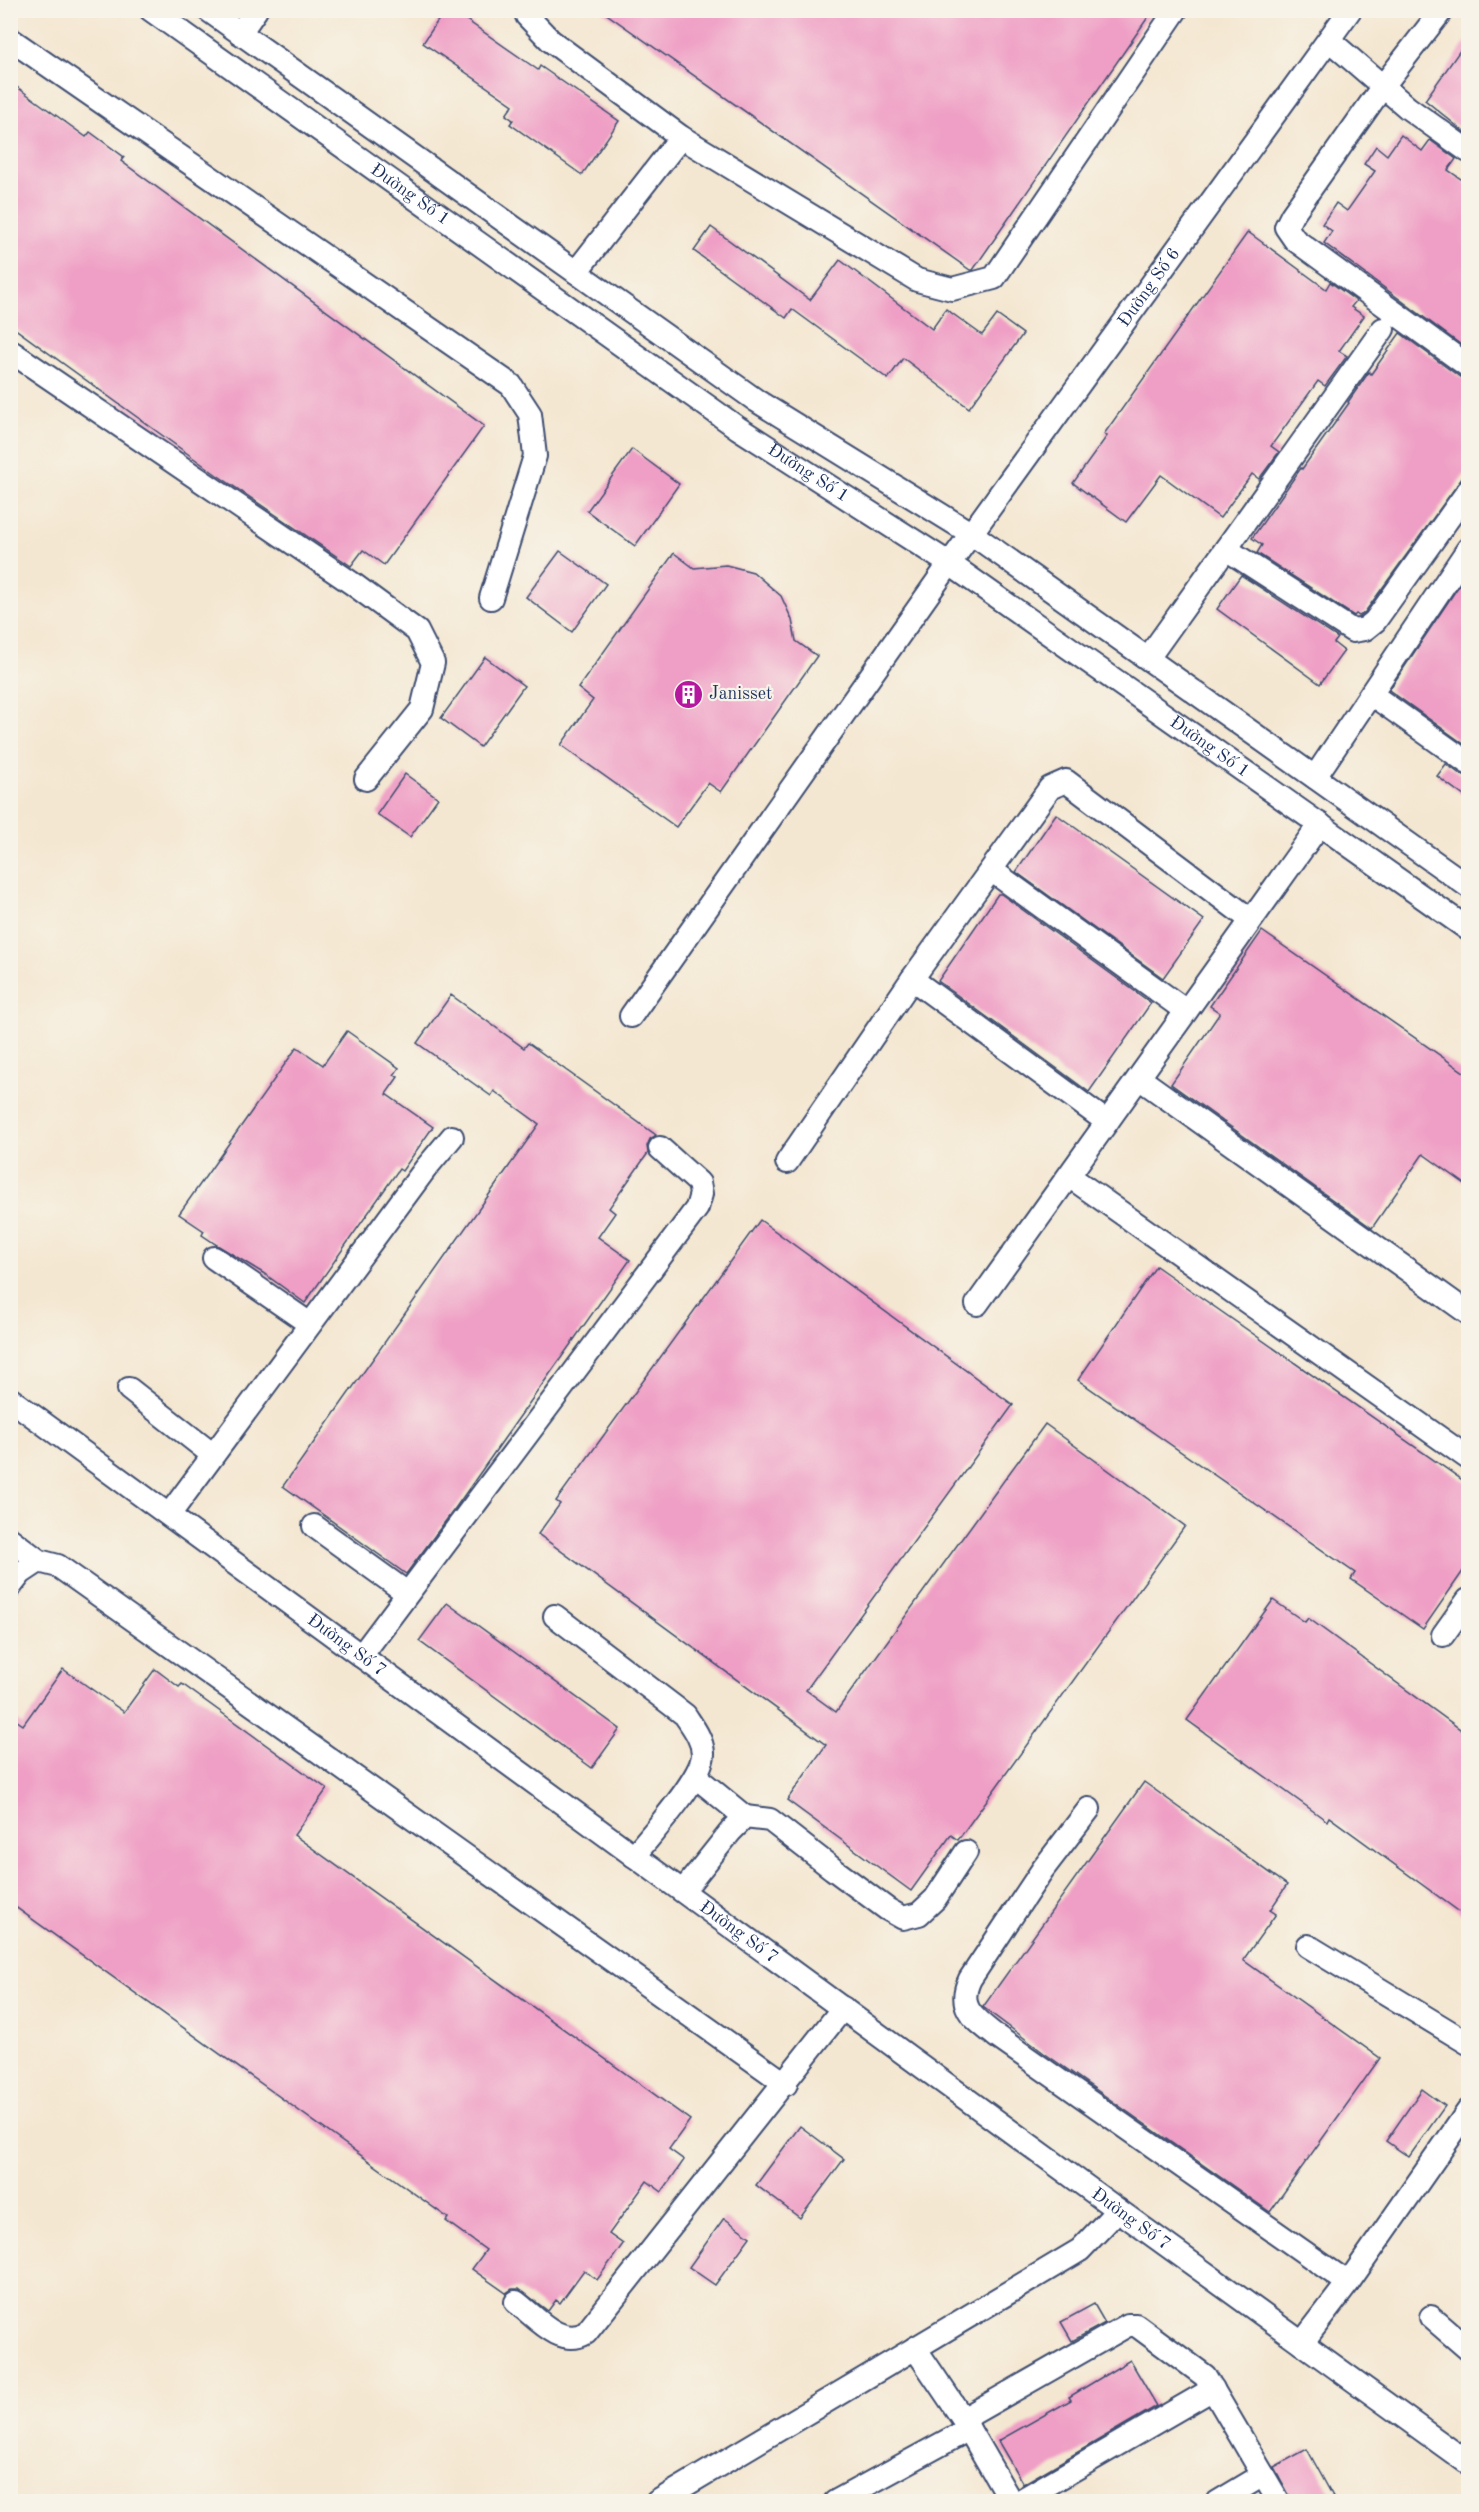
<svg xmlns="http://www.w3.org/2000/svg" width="1479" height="2512" font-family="'Old Standard TT',serif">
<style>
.building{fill:#ef9fc5}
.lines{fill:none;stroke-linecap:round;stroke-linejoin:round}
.minor-casing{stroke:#3c4b6f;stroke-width:26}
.minor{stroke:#fff;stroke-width:22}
.labels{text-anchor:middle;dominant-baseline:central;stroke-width:4.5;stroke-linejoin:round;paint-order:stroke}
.street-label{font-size:18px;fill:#1b2f5e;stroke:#f7f3e8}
.poi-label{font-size:18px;fill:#1b2f5e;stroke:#f7f3e8;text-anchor:start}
</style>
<rect width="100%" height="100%" fill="#f7f3e8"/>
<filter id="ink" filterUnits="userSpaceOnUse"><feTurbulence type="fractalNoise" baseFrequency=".0167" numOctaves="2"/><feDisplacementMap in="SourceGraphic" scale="12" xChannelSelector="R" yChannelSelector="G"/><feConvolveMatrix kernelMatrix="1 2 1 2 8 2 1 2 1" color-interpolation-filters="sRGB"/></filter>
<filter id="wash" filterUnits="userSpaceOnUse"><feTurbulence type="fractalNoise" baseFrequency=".008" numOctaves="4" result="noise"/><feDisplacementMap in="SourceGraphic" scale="24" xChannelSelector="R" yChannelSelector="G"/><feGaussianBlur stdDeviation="1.35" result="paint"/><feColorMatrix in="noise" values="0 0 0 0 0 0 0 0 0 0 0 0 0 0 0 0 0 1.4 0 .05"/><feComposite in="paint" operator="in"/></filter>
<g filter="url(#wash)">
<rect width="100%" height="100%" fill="#f4e7d1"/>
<g id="blocks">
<!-- building -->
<g class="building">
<polygon points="445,10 452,10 538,70 540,66 619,121 582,175 510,124 513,120 506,115 513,105 423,43"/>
<polygon points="601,10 1153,10 973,270 970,270"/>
<polygon points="1468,39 1468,135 1425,100"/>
<polygon points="10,82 86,137 90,132 124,157 121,161 484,426 384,565 363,550 351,566 217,475 10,325"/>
<polygon points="1401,135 1422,151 1430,140 1456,159 1448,170 1468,184 1468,350 1324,243 1332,231 1322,224 1336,203 1347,211 1375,171 1364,164 1376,146 1387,155"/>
<polygon points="711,227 810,300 840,260 932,329 946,309 982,335 997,315 1023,334 969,408 903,358 888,379 792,309 786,318 694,251"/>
<polygon points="1248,232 1326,289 1330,282 1356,301 1351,307 1364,316 1339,351 1347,356 1325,386 1318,381 1271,446 1279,452 1259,479 1252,474 1220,518 1161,475 1126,522 1073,483 1107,436 1104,434"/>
<polygon points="1400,333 1460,377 1468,379 1468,470 1365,612 1359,616 1356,614 1354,616 1257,553 1262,545 1252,538 1301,468 1302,469 1349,403 1348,402 1369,372 1371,374"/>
<polygon points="632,449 679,484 635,546 587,511"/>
<polygon points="560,551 606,584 572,632 526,597"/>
<polygon points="674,553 694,568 726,565 753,572 781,596 792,620 796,641 817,656 721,792 708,783 676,827 561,745 593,700 578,688"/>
<polygon points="1468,572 1468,747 1389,690"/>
<polygon points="1241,575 1338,638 1334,643 1344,651 1320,684 1217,609"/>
<polygon points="485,657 524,686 480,747 441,718"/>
<polygon points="1446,764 1460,774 1468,776 1468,799 1437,776"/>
<polygon points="405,774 438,798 410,837 377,814"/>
<polygon points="1056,814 1204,920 1163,978 1016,872"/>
<polygon points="998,894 1001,894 1151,1003 1089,1092 938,981"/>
<polygon points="1262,931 1468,1075 1468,1186 1423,1154 1372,1228 1171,1084 1220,1013 1210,1006"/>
<polygon points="451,995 524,1048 528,1043 656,1135 650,1139 647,1146 648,1153 609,1208 615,1213 598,1237 630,1260 456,1507 406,1574 283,1486 539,1124 494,1091 491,1096 417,1043"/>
<polygon points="347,1031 399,1068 394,1075 398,1077 386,1094 433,1127 402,1171 399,1169 305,1303 263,1273 217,1245 202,1235 204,1231 179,1214 297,1047 323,1065"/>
<polygon points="760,1220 1013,1405 806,1690 836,1712 1045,1424 1185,1526 958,1840 951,1835 911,1891 787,1800 826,1745 538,1534 560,1504 556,1501"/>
<polygon points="1156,1266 1468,1484 1468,1564 1423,1629 1351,1579 1355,1573 1078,1380"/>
<polygon points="1273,1600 1305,1622 1308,1618 1468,1735 1468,1918 1329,1817 1327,1821 1187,1720"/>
<polygon points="447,1603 620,1729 592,1768 419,1641"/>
<polygon points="63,1669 124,1712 155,1669 179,1687 182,1684 327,1789 294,1835 690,2120 669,2149 684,2160 662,2192 647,2181 609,2234 623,2244 597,2280 584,2270 560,2303 556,2300 548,2311 519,2289 512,2289 506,2293 472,2269 486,2250 446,2221 448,2218 10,1903 10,1716 23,1725"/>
<polygon points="1144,1782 1287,1885 1270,1910 1276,1914 1243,1960 1380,2058 1270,2212 1044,2053 983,2007"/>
<polygon points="1422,2089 1445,2106 1409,2157 1386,2141"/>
<polygon points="800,2126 844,2159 800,2218 756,2185"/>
<polygon points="724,2218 750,2237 715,2285 689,2267"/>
<polygon points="1094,2304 1105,2323 1072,2341 1061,2322"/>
<polygon points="1130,2360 1157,2406 1023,2484 998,2441 1071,2400 1069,2397"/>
<polygon points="1307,2449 1336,2502 1293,2502 1274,2467"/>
</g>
</g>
</g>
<g filter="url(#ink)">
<use href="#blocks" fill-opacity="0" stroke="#3c4b6f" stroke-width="1.5"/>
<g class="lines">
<defs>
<g id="minor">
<path id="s1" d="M151,10L738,428L950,564L1468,929"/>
<polyline points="208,10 757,401 972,534 1468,886"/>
<polyline points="525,10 527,16 551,41 681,137 917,280 952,289 994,278 1176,10"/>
<polyline points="1442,10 1383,86 1292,215 1286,227 1295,240 1468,366"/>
<polyline points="240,33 256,10"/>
<polyline points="10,39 511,385 530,414 535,456 491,598"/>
<polyline points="1329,40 1408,108 1468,151"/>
<polyline points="576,272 681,137"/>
<polyline points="10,351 353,584 417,631 433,663 422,709 366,779"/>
<polyline points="1226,549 1353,631 1365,629 1375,621 1468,491"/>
<polyline points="1148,658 1383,329"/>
<polyline points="1371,694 1468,763"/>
<polyline points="1315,777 1468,549"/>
<polyline points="991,870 1186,1011"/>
<polyline points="912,979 1107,1122"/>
<path id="s2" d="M631,1016L955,556L1350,10"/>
<polyline points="1139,1078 1468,1313"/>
<polyline points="787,1162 912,979 1050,788 1066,781 1251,920"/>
<polyline points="1069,1176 1468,1458"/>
<polyline points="214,1258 310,1324"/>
<polyline points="977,1304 1320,824"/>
<polyline points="129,1389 213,1455"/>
<path id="s3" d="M10,1399L1118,2210L1468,2463"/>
<polyline points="169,1515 426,1168 452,1137"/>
<polyline points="314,1526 407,1593"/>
<polyline points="10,1539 39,1561"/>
<polyline points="10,1587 21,1573 39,1561 58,1566 786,2084"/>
<path d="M555,1616L685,1715C692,1726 702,1738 703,1753C704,1777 650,1835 634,1856"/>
<polyline points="1443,1635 1468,1600"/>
<polyline points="361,1656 697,1208 701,1194 699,1183 660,1148"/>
<polyline points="696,1777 745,1817"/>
<path d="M1089,1809L1043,1869L970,1979C956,2008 975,2019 996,2036L1348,2283"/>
<polyline points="683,1891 731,1831 745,1817 770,1820 833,1869 887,1909 903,1918 919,1914 935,1899 966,1852"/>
<polyline points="1308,1946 1468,2043"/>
<path d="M516,2302C536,2317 560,2348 586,2333L843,2008"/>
<polyline points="1431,2317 1468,2349"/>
<polyline points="1302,2343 1348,2283 1468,2111"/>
<polyline points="915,2348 963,2419 1011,2502"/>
<polyline points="963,2419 1128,2325 1136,2325 1205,2376 1279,2502"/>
<polyline points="657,2502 1080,2250 1118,2210"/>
<polyline points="835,2502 969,2429"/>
<polyline points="1018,2502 1213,2389"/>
<polyline points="1218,2502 1263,2475"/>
</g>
</defs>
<!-- minor casing -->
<use href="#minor" class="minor-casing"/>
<!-- minor -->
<use href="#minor" class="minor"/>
</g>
</g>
<!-- icons -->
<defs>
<symbol id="building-disc" viewBox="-11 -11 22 22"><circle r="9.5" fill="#b5179e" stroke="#f7f3e8"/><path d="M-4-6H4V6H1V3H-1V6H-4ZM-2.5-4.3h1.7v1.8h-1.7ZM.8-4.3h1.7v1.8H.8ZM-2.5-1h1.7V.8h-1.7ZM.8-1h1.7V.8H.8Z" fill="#fff"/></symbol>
</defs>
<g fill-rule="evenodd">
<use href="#building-disc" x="672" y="678" width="33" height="33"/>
</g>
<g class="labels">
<!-- street labels -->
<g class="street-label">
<text stroke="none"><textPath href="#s1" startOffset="318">Đường Số 1</textPath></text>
<text stroke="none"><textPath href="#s2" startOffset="894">Đường Số 6</textPath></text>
<text stroke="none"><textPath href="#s1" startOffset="804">Đường Số 1</textPath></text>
<text stroke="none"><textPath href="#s1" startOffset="1290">Đường Số 1</textPath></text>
<text stroke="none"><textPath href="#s3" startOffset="417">Đường Số 7</textPath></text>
<text stroke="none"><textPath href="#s3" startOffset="903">Đường Số 7</textPath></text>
<text stroke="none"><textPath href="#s3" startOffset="1389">Đường Số 7</textPath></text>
</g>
<!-- poi labels -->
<g class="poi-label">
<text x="709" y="694">Janisset</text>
</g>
</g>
<!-- margin -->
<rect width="1479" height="2512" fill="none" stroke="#f7f3e8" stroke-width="36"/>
</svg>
